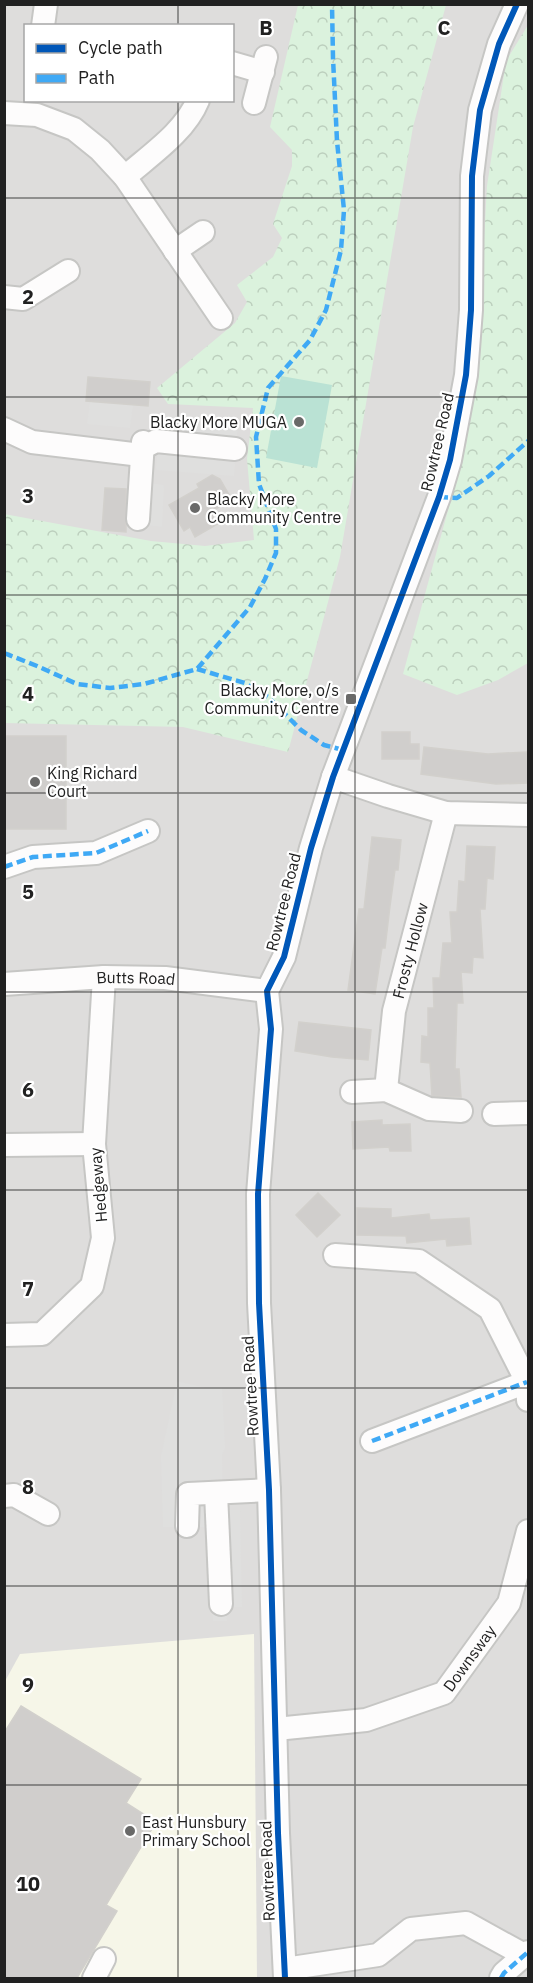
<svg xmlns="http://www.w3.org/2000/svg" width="533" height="1983" font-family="'IBM Plex Sans',sans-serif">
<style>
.residential{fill:#dedddc;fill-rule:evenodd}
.education{fill:#f6f6e8}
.park{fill:url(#park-crowns)}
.pitch{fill:#bae2d4}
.parking{fill:#dfdfde}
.building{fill:#d0cecc;stroke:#d2d0cc;stroke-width:1.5}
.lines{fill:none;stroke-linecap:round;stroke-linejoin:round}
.minor-casing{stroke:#c6c6c4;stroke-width:26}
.minor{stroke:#fdfcfc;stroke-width:22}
.quiet{stroke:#3fa9f5;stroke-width:4.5;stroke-dasharray:9 4.5;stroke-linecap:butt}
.cycleway-casing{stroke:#fff;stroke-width:10}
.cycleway{stroke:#0057b8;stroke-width:6}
.grid{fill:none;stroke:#212121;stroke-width:1.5;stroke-opacity:0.55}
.poi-dot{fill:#696968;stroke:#fff;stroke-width:2}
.labels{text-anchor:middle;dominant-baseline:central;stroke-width:4.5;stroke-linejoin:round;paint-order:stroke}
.poi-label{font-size:16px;fill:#212121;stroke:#fff;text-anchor:start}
.street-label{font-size:16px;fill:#212121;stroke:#fff}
.grid-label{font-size:20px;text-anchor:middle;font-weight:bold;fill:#212121;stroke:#fff;stroke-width:4.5;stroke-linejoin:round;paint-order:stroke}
</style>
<defs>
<pattern id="park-crowns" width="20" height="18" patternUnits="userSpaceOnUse" patternTransform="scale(1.5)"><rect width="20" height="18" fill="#dbf2dd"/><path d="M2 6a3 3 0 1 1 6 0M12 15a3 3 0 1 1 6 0" fill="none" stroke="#bccfbd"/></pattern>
</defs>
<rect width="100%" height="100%" fill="#efeeeb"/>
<!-- residential -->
<path class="residential" d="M5,5H528V1978H5ZM26,26H232V100H26Z"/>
<!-- education -->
<polygon class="education" points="254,1634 257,1978 5,1978 4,1683 20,1654"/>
<!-- park -->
<g class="park">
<polygon points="298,5 446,5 413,127 340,557 288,752 183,727 5,723 4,514 151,541 205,546 254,540 247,459 253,408 168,404 157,388 235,323 247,302 237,285 273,257 282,238 273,224 292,166 292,150 270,127"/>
<polygon points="528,25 528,663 498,680 457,695 403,674 466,445 478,348 487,186 506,61"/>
</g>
<!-- pitch -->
<polygon class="pitch" points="281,376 332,385 317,468 266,458"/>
<!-- parking -->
<g class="parking">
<polygon points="90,402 133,405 130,428 87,424"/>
<polygon points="160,417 238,423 234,476 156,470"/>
<polygon points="140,482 164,485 162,527 129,523"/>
<polygon points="177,1381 206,1388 222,1388 225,1448 222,1455 223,1510 240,1510 242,1607 226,1607 227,1621 213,1621 210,1527 163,1527 161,1456"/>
</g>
<!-- building -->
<g class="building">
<polygon points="88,377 150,382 148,406 86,401"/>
<polygon points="212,475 220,479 232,500 214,510 221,522 195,537 190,527 184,531 169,505 199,488 197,484"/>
<polygon points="105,488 126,489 126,532 102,530"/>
<polygon points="382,732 410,732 410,744 419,744 419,759 382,759"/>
<rect x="4" y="736" width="62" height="93"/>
<polygon points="424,747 488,754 527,752 528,783 496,784 421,774"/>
<polygon points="372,837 401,840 398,870 395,870 390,906 385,948 382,948 375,994 348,990 359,909 364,909"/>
<polygon points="467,846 495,847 493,879 487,878 485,909 480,909 483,958 473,957 472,973 461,972 463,1003 457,1003 455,1069 459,1069 461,1097 432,1096 430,1063 421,1062 422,1036 428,1037 428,1008 434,1008 433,978 440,978 443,943 452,943 450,912 457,912 459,881 465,882"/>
<polygon points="299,1022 371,1030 368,1060 332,1057 295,1051"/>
<polygon points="382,1120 382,1125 410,1124 411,1151 390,1151 389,1147 353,1149 352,1122"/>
<polygon points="318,1193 340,1215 317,1237 296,1215"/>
<polygon points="357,1208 391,1209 391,1218 429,1214 430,1220 469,1218 471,1244 447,1246 446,1239 407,1243 406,1236 357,1235"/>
<polygon points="21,1706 141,1779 126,1803 156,1822 106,1905 117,1911 77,1978 4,1978 4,1733"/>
</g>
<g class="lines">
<defs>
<g id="minor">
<polyline points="43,26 46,4"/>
<polyline points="232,63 263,72"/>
<polyline points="254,103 266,57"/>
<polyline points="4,113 37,115 74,129 100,150 125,177 221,318"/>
<path d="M125,177C150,155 185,132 198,100"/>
<polyline points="175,251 203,232"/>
<polyline points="4,297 23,299 68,271"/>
<polyline points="4,429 32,442 141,455"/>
<polyline points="142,448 156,441 235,449"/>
<polyline points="138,519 143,442"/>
<polyline points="333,777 388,796 446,813 528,815"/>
<polyline points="4,867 33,857 96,853 148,831"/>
<path id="s1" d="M4,984L104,977L165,978L267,991"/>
<path id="s2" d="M386,1090L394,1011L446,813"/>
<polyline points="352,1092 386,1090 429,1109 461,1111"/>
<polyline points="494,1114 528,1113"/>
<polyline points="4,1145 94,1144"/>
<polyline points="335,1255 419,1261 490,1309 527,1382 528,1400"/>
<polyline points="4,1335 42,1334 92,1286 103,1238 94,1144 104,977"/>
<polyline points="372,1441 527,1382"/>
<polyline points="216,1493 221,1604"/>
<polyline points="4,1496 14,1495 48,1514"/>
<polyline points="187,1526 188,1494 269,1490"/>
<path id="s3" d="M276,1729L366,1720L444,1693L509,1603L528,1531"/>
<polyline points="285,1969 378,1955 411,1929 466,1923 524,1955"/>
<polyline points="94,1978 104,1959"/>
<polyline points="285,1978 278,1833 269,1490 259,1303 258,1194 271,1029 267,991 284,957 311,848 333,777 439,497 450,460 466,375 471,310 472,176 480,110 499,44 517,4"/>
<polyline points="501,1978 504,1973 528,1952"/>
</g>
</defs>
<!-- minor casing -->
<use href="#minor" class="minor-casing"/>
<!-- minor -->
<use href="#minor" class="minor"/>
<!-- quiet -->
<g class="quiet">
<polyline points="439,497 457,498 489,476 528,441"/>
<polyline points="4,653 37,666 77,684 110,688 144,684 197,669 250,607 265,579 276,553 276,529 259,484 256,437 268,388 310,340 326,310 341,250 344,210 337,141 333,58 332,4"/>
<polyline points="197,669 245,683 268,697 301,730 324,745 343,750"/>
<polyline points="4,867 33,857 96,853 148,831"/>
<polyline points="372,1441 527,1382"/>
<polyline points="501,1978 504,1973 528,1952"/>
</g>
<defs>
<polyline id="cycleway" points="285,1978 278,1833 269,1490 259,1303 258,1194 271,1029 267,991 284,957 311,848 333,777 439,497 450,460 466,375 471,310 472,176 480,110 499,44 517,4"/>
</defs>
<!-- cycleway casing -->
<use href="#cycleway" class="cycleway-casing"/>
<!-- cycleway -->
<use href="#cycleway" class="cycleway"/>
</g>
<!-- grid -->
<path class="grid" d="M178,4V26M355,4V1978M178,100V1978M4,198H528M4,397H528M4,595H528M4,793H528M4,992H528M4,1190H528M4,1388H528M4,1586H528M4,1785H528"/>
<!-- markers -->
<g class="poi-dot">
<circle cx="299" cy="422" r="6"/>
<circle cx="195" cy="508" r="6"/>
<rect x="345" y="693" width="12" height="12" rx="3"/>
<circle cx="35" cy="782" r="6"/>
<circle cx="130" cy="1831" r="6"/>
</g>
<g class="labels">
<!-- poi labels -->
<g class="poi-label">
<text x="287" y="422" text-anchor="end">Blacky More MUGA</text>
<text x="207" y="499">Blacky More<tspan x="207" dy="18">Community Centre</tspan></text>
<text x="339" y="690" text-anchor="end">Blacky More, o/s<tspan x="339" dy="18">Community Centre</tspan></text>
<text x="47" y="773">King Richard<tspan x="47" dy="18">Court</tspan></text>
<text x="142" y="1822">East Hunsbury<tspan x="142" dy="18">Primary School</tspan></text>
</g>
<!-- street labels -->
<g class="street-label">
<text transform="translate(437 442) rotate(-77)">Rowtree Road</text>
<text transform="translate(283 902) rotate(-76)">Rowtree Road</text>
<text stroke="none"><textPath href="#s2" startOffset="142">Frosty Hollow</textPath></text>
<text stroke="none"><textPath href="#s1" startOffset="132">Butts Road</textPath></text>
<text transform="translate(98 1185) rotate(-95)">Hedgeway</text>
<text transform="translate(250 1386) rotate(-93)">Rowtree Road</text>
<text stroke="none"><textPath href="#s3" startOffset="216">Downsway</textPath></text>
<text transform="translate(267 1871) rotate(-92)">Rowtree Road</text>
</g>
</g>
<g class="grid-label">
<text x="266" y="35">B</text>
<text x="444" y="35">C</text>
<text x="28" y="304">2</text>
<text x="28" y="503">3</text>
<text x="28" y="701">4</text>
<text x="28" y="899">5</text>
<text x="28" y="1097">6</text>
<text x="28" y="1296">7</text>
<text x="28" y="1494">8</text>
<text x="28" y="1692">9</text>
<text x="28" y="1891">10</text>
</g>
<!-- border -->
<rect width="533" height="1983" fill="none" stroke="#212121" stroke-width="12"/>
<!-- legend -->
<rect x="24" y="24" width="210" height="78" fill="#ffffff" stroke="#a6a6a6" stroke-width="1.5"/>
<rect x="36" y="44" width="30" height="9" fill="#0057b8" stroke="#a6a6a6" stroke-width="1.5"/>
<text x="78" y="54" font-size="18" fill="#212121">Cycle path</text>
<rect x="36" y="74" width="30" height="9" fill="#3fa9f5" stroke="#a6a6a6" stroke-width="1.5"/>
<text x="78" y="84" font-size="18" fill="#212121">Path</text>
</svg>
